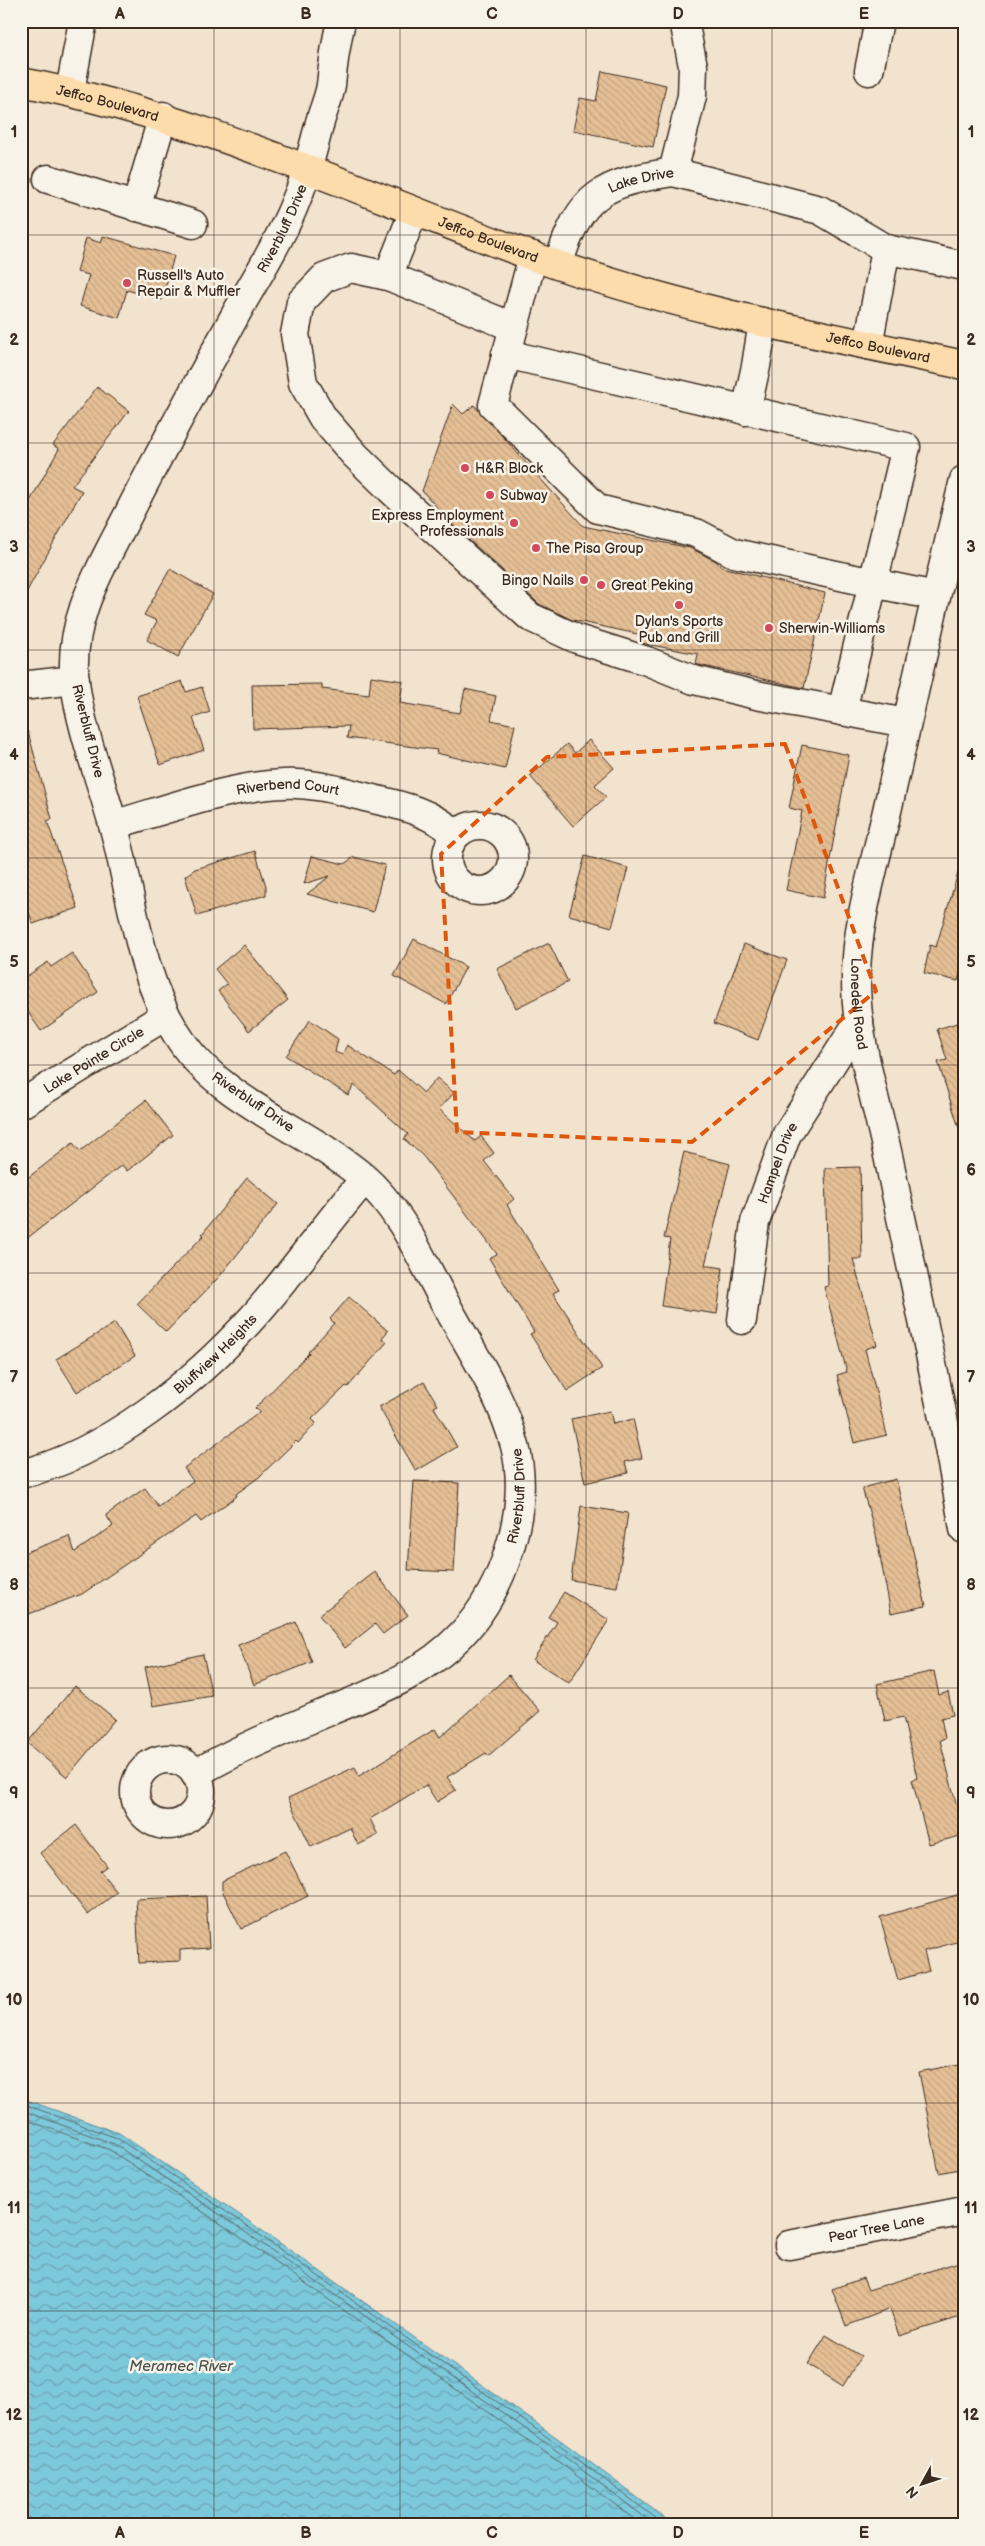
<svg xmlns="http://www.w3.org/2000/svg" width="985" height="2546" font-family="'Balsamiq Sans',sans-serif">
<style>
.water{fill:url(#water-waves);stroke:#638990}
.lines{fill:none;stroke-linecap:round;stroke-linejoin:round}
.shore{stroke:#556a6a;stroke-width:1}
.building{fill:url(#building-back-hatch);stroke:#3b2a1e}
.minor-casing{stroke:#3b2a1e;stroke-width:31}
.major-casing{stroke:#3b2a1e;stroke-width:31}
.minor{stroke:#f7f3e8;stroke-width:28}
.major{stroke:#fddcac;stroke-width:28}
.marked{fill:none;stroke:#df570d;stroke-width:4;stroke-dasharray:10 6;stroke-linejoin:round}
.grid{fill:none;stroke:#3b2a1e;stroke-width:1;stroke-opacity:0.55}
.poi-dot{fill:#d1495b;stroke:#f7f3e8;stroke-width:2}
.labels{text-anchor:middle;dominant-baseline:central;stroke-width:5;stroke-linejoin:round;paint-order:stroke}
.street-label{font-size:14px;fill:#3b2a1e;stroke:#f7f3e8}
.poi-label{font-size:14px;fill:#3b2a1e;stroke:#f7f3e8;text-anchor:start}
.water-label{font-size:15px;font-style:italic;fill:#4c524e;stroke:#f7f3e8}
.neatline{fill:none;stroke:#3b2a1e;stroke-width:2}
.grid-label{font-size:16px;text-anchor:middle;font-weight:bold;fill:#3b2a1e}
</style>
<defs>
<pattern id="water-waves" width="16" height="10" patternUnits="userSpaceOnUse" patternTransform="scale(1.25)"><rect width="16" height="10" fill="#7dc9dc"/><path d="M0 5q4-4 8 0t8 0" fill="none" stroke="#68a3b2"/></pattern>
<pattern id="building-back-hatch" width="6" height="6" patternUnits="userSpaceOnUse" patternTransform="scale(1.25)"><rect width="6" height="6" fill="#e5bf95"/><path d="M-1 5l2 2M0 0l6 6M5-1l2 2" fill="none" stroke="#c5a480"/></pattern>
</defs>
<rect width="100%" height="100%" fill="#f2e3cf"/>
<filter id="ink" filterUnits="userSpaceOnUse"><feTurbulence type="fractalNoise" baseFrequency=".02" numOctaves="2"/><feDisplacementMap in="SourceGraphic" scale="10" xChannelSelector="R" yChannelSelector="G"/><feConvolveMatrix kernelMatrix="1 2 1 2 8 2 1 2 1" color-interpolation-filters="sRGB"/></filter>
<g filter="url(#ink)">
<!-- water -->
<polygon class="water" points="21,2098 119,2133 237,2213 563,2442 674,2525 21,2525"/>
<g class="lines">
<!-- shore -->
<g class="shore">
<polyline points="21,2103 117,2138 234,2217 560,2446 665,2525"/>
<polyline points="21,2110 114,2144 231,2222 557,2451 655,2525"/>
<polyline points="21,2118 110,2150 227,2228 552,2457 642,2525"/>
</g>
</g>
<!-- building -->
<g class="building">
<polygon points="602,71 666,85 653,147 573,130 580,98 596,101"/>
<polygon points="103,236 174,256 162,300 127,290 119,318 80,306 89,275 77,272 86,238 101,243"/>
<polygon points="97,387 129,411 72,486 82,491 21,602 21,517 59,449 53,445"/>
<polygon points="453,404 463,414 474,405 583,526 690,548 716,561 721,567 825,593 804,688 699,665 696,664 698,654 641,643 642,635 572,620 539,604 457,529 422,491"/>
<polygon points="170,569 213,594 178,657 147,640 157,621 144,615"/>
<polygon points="371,676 403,681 400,703 460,713 465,689 496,696 491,720 515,725 505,769 436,753 437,750 347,738 349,726 253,729 252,685 322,684 322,689 369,695"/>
<polygon points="182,681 186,692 202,687 210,712 193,718 204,750 160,765 137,696"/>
<polygon points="28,732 52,819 47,821 78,908 33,924 21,890 21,733"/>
<polygon points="589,740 614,768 595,785 606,797 573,826 530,776 567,744 575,753"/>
<polygon points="802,745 849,755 823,898 786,890 802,811 789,808"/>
<polygon points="255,851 266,886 266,895 197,916 185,876 195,869"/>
<polygon points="312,856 344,864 354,857 385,865 373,912 307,894 330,876 304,884"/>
<polygon points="585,856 628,868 612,927 569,915"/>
<polygon points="958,873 964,874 964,956 958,981 924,973 930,945 936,947"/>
<polygon points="414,939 466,967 446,1004 394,976"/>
<polygon points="549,943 568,982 516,1008 497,969"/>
<polygon points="744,944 787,960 758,1040 714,1023"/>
<polygon points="244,945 288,1000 249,1031 218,991 227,984 215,969"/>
<polygon points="72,953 98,992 41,1031 21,1002 21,980 48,962 51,967"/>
<polygon points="310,1020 338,1039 335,1052 342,1055 347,1045 394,1075 398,1070 424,1093 437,1078 454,1093 439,1109 475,1141 481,1136 494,1153 484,1161 514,1199 507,1205 559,1290 553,1293 602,1368 567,1391 530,1334 534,1332 489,1258 497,1254 423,1156 404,1139 408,1134 354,1085 348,1095 286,1056"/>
<polygon points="964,1021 964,1128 959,1128 938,1062 947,1060 937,1029"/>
<polygon points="146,1100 173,1135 127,1171 122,1165 21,1243 21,1183 73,1143 80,1151"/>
<polygon points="684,1152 730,1164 705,1265 723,1268 717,1314 661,1306 670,1239 664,1238"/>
<polygon points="860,1167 862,1259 853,1259 877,1345 865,1349 887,1435 854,1443 837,1375 847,1372 824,1287 828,1286 825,1168"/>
<polygon points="247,1178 278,1204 219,1277 166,1332 137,1304 204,1235 202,1234"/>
<polygon points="349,1297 388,1331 382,1338 387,1342 348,1387 346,1386 312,1419 316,1423 298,1443 296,1441 259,1477 236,1494 237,1496 201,1522 196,1516 82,1594 21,1617 21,1554 69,1536 75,1552 113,1526 106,1515 145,1488 158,1506 193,1481 184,1468 260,1412 255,1408 309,1353 308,1352 334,1323 330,1319"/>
<polygon points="115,1323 135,1356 77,1392 56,1359"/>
<polygon points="424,1382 438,1405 434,1407 457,1447 416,1471 379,1407"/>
<polygon points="610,1411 613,1424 633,1419 642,1458 625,1462 628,1473 585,1483 571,1419"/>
<polygon points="896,1479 926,1606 891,1613 876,1535 862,1488"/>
<polygon points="414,1481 459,1483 454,1572 408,1570"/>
<polygon points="581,1506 628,1513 617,1587 571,1580"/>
<polygon points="375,1572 408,1615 383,1634 375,1624 345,1648 319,1615"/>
<polygon points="564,1592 609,1620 569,1683 533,1660 557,1622 548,1617"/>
<polygon points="296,1622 312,1662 254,1685 238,1645"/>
<polygon points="203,1654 212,1696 153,1706 145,1667"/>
<polygon points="934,1671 939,1695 948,1692 953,1715 941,1718 945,1738 940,1740 964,1835 929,1844 912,1780 917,1778 903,1717 885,1721 877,1684"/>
<polygon points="509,1675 540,1711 488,1756 486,1753 447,1777 456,1790 437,1802 426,1785 370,1819 378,1835 358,1845 350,1828 311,1847 288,1798 355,1767 359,1776 435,1729 440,1737"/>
<polygon points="75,1686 115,1719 67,1777 27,1743"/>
<polygon points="76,1825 107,1866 100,1871 117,1892 88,1915 40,1853"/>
<polygon points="285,1851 308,1896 241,1929 222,1890 222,1881"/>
<polygon points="964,1893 964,1940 924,1951 929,1971 898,1980 880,1917"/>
<polygon points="206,1896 209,1948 180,1950 180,1961 139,1963 136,1899"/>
<polygon points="964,2063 964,2168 939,2173 919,2072"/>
<polygon points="959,2262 964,2279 964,2316 899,2336 890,2309 846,2326 832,2289 863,2278 868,2290"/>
<polygon points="826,2335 861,2356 843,2386 808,2364"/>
</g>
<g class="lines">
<defs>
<g id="minor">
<polyline points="869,71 879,21"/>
<polyline points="70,91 83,21"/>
<polyline points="673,172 820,210 886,249 964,266"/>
<polyline points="48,179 193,224"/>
<polyline points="136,207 163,116"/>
<polyline points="533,256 493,405 598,509 696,533 734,553 873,583 842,711 906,723"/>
<path id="s1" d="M558,265C580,194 602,183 673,172L692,96L693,66L684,21"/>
<polyline points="388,276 414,211"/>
<polyline points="513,327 388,276 351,268 324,278 301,302 295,334 303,383 323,418 355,455 390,489 530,617 577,639 647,661 694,680 756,695 842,711"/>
<polyline points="868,345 886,249"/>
<polyline points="506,354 906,447 873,583 936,596"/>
<polyline points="746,411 756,366 763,322"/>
<path id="s2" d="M964,480C937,590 912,700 887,811C875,864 857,920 856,975C855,1041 877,1101 890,1165C915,1286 943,1407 964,1529"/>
<polyline points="21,686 75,680"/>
<circle cx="480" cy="858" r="33"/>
<path id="s3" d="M113,825C165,810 229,786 283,784C314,782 344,792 373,799C405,806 431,813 456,834"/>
<path id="s4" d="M21,1104L165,1016"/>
<path id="s5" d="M742,1320L755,1222L787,1134L859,1021"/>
<path id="s6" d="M21,1474C106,1454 196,1381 253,1317C293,1273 326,1223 365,1179"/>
<circle cx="168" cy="1792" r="33"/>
<path id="s7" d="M195,1774C239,1748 285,1730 332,1710C379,1691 425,1673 461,1635C504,1590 531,1508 515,1446C502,1395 469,1347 444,1301C421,1258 400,1208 362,1176C307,1130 223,1102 182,1042C139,981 133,898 114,828C101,780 81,731 75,682C67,619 103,565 130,511C164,444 201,378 237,312C256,278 278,244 293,208C306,178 311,156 319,126C322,112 329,99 331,85C333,63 336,43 341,21"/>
<path id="s8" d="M789,2245L964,2211"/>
</g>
<g id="major">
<path id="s9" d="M21,82C199,116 362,194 532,256C671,307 819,335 964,365"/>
</g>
</defs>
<!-- minor casing -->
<use href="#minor" class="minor-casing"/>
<!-- major casing -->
<use href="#major" class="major-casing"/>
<!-- minor -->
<use href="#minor" class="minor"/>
<!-- major -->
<use href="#major" class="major"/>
</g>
</g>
<!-- marked area -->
<path class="marked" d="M785,744L876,991L692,1142L457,1132L441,854L547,757Z"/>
<!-- grid -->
<path class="grid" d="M214,21V2525M400,21V2525M586,21V2525M772,21V2525M21,235H964M21,443H964M21,650H964M21,858H964M21,1065H964M21,1273H964M21,1481H964M21,1688H964M21,1896H964M21,2103H964M21,2311H964"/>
<!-- markers -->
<g class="poi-dot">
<circle cx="127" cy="283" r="5"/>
<circle cx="465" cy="468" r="5"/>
<circle cx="490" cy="495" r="5"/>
<circle cx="514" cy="523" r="5"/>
<circle cx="536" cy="548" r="5"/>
<circle cx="584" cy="580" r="5"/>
<circle cx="601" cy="585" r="5"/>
<circle cx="679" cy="605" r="5"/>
<circle cx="769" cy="628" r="5"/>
</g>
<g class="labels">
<!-- street labels -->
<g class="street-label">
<text stroke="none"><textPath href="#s9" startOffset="89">Jeffco Boulevard</textPath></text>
<text stroke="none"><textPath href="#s1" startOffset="128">Lake Drive</textPath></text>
<text stroke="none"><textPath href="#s7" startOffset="1925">Riverbluff Drive</textPath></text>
<text stroke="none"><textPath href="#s9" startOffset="494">Jeffco Boulevard</textPath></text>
<text stroke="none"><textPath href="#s9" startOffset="899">Jeffco Boulevard</textPath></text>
<text transform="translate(88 731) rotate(76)">Riverbluff Drive</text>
<text stroke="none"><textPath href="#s3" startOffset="180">Riverbend Court</textPath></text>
<text stroke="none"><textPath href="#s2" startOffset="536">Lonedell Road</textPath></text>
<text stroke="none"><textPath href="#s4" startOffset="85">Lake Pointe Circle</textPath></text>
<text transform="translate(253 1102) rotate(34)">Riverbluff Drive</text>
<text stroke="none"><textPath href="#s5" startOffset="162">Hampel Drive</textPath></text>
<text stroke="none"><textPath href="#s6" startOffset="231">Bluffview Heights</textPath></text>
<text stroke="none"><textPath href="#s7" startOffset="455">Riverbluff Drive</textPath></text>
<text stroke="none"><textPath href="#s8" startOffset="89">Pear Tree Lane</textPath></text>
</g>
<!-- poi labels -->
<g class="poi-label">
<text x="137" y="275">Russell's Auto<tspan x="137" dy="16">Repair &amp; Muffler</tspan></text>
<text x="475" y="468">H&amp;R Block</text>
<text x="500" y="495">Subway</text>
<text x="504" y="515" text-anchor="end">Express Employment<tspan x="504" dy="16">Professionals</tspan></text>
<text x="546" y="548">The Pisa Group</text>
<text x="574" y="580" text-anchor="end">Bingo Nails</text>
<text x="611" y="585">Great Peking</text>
<text x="679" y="621" text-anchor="middle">Dylan's Sports<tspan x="679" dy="16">Pub and Grill</tspan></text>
<text x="779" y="628">Sherwin-Williams</text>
</g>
<!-- water labels -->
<g class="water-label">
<text x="181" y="2366">Meramec River</text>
</g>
</g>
<!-- margin -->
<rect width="985" height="2546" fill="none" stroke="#f7f3e8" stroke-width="55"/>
<!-- north arrow -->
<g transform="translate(922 2484) rotate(230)" stroke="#f7f3e8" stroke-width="4" paint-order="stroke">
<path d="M0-4L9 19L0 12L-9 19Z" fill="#3b2a1e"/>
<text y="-8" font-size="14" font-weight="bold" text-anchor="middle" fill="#3b2a1e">N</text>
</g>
<rect x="28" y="28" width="930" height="2490" class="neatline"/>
<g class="grid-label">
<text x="120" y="19">A</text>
<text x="306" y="19">B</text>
<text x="492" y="19">C</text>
<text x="678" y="19">D</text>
<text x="864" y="19">E</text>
<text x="14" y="137">1</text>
<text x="971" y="137">1</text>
<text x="14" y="345">2</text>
<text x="971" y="345">2</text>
<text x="14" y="552">3</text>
<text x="971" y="552">3</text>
<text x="14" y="760">4</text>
<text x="971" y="760">4</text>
<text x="14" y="967">5</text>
<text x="971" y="967">5</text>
<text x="14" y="1175">6</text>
<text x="971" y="1175">6</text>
<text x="14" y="1382">7</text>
<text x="971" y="1382">7</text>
<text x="14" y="1590">8</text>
<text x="971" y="1590">8</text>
<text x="14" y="1798">9</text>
<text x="971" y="1798">9</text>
<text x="14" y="2005">10</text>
<text x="971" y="2005">10</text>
<text x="14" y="2213">11</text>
<text x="971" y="2213">11</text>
<text x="14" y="2420">12</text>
<text x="971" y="2420">12</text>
<text x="120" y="2538">A</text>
<text x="306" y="2538">B</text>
<text x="492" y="2538">C</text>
<text x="678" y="2538">D</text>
<text x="864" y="2538">E</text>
</g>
</svg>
